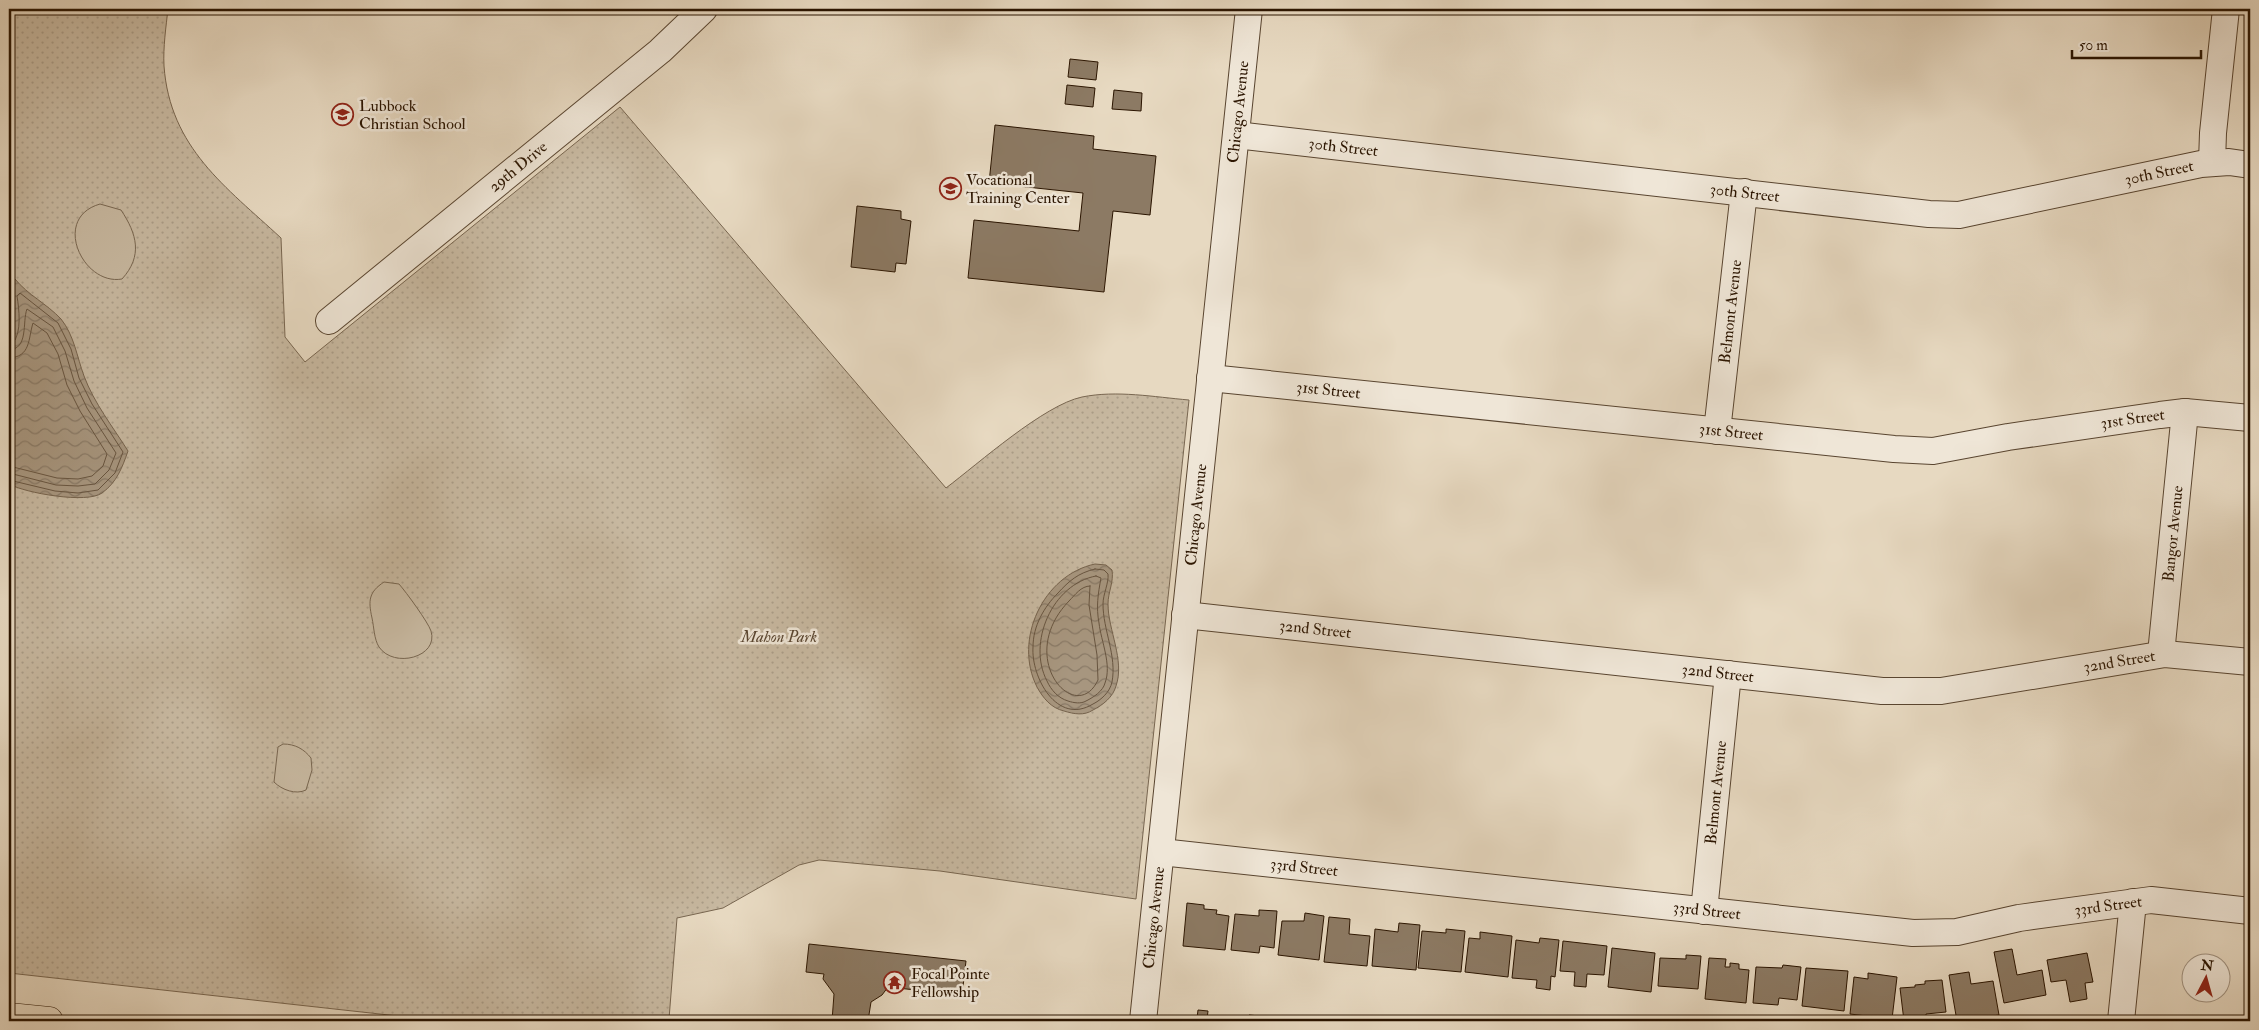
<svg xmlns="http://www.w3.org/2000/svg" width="2259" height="1030" font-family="'IM FELL Double Pica',serif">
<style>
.grass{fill:url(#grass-dots);stroke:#786650}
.garden{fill:#c7b8a0;stroke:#786650}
.water{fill:url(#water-waves);stroke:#75624c}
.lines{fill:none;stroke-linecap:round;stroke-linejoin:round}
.shore{stroke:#685540;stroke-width:1}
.building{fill:#8c7a64;stroke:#2a1400}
.minor-casing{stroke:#594530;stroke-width:28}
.major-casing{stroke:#2a1400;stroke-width:29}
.minor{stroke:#efe6d7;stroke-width:26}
.major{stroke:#e7d9c1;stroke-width:28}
.labels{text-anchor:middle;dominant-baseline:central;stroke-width:5;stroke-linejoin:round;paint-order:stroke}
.poi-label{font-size:16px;fill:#2a1400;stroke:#efe6d7;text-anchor:start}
.street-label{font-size:16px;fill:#2a1400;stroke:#efe6d7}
.park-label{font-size:16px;font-style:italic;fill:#594530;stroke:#efe6d7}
</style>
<defs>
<pattern id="grass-dots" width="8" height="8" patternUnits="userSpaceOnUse" patternTransform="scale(1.25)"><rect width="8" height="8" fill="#c7b8a0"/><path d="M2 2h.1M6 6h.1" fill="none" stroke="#ab9d88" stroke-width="1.8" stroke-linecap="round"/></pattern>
<pattern id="water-waves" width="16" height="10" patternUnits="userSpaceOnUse" patternTransform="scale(1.25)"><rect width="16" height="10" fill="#a7967f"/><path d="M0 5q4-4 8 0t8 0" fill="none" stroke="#887966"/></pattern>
</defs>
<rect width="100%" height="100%" fill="#e7d9c1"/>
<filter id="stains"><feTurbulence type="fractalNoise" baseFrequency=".004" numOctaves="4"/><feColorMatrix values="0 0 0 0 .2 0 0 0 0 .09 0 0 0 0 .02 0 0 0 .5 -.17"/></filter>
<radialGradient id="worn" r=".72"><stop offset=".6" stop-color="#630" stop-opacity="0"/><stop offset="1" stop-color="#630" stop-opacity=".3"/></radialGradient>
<!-- grass -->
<path class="grass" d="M9,9H168C166,27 163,47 164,66C170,148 226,187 281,238L285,337L305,362L620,107L946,488C979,463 1044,405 1082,397C1117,390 1154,397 1189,400L1136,899L940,871L819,860L799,865L723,908L677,918L669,1019L666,1021H443L9,973Z"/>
<!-- garden -->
<g class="garden">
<path d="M100,204L121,210C137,234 143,256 122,279C83,286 51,218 100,204Z"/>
<path d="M384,582L399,584C406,592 428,622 431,631C439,657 394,669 379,647C374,639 374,627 372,618C368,600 369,592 384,582Z"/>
<path d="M283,744C295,744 304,749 311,758L312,770L306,790C296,795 282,790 274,782L278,747Z"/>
</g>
<!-- water -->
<g class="water">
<path d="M15,279C28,295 47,304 61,319C74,335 77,357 84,376C94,403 113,427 128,451C122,468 117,482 102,493C87,504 25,493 9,484V353L14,311L11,290Z"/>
<path d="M1095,564L1106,565L1112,570C1114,582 1108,592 1108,604C1108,630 1125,660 1116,686C1113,697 1103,705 1093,710C1084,716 1074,714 1064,711C1051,708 1043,698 1037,687C1013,640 1043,575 1095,564Z"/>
</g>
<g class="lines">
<!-- shore -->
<g class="shore">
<path d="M9,344L13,343C22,332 19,309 17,296L20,293L58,323L71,349L79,378L92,404L123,452L115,473L98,490L78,493L55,491L9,480"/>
<path d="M9,350C29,349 22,322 27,309L53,327L65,351L74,381L87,408L116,453L109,470L95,484L78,486L56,485L9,473"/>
<path d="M9,358C31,357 28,339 33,323L47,333L58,354L67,385L80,411L107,454L103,466L92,476L78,479L57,478L9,466"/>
<path d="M1095,569L1104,570L1108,574C1109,583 1103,594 1103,604C1103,630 1117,656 1112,682C1110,692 1101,700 1093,704C1057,726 1031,677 1033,647C1033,626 1044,607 1058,593C1069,581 1078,573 1095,569Z"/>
<path d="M1096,576L1101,578C1098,594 1096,607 1099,623C1101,641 1112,665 1105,683C1103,691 1094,697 1086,701C1081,704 1074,703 1068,701C1058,698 1051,690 1047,681C1027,643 1052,584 1096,576Z"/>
<path d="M1090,586L1089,605L1097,655L1098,680C1076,727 1014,658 1069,601C1075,595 1081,586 1090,586Z"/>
</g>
</g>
<!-- building -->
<g class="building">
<polygon points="1070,59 1098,62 1096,80 1068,77"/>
<polygon points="1067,85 1095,88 1093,107 1065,104"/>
<polygon points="1114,90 1142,93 1141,111 1112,109"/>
<polygon points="995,125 1094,136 1093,149 1156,156 1150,215 1113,211 1104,292 968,278 974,220 1079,231 1083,193 989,183"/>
<polygon points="857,206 901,211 901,219 911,221 906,264 896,263 895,272 851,267"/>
<polygon points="1187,903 1204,905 1204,909 1217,910 1216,914 1229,916 1225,950 1183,946"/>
<polygon points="1259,910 1277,911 1274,948 1260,946 1259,953 1231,950 1235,914 1259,916"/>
<polygon points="1305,913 1324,916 1319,960 1278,955 1282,921 1304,921"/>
<polygon points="1329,917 1350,919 1349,934 1370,936 1367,966 1324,962"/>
<polygon points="1399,923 1420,925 1416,970 1372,966 1375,929 1398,932"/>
<polygon points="1446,929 1465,931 1461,972 1418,968 1422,931 1446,933"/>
<polygon points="1480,932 1512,936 1508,977 1465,972 1469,938 1480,939"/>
<polygon points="1540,938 1559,940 1555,977 1551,976 1550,990 1536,988 1537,980 1512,978 1516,940 1539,943"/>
<polygon points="1563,941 1607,946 1604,975 1587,974 1586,987 1574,986 1575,972 1560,971"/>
<polygon points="809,944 966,961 962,995 888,987 882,995 871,1002 868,1021 832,1021 834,994 823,979 824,974 806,972"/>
<polygon points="1612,948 1655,953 1651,992 1608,987"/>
<polygon points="2012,949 2017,975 2042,970 2046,995 2004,1003 1994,952"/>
<polygon points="2087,953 2093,982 2085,983 2087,999 2070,1002 2066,980 2051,982 2047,960"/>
<polygon points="1686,955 1701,956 1698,989 1658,986 1660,958 1686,959"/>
<polygon points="1709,958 1726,959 1725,967 1730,967 1730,963 1739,964 1739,969 1749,970 1746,1003 1705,999"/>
<polygon points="1783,965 1801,967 1797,1000 1779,998 1778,1005 1753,1003 1756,967 1782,968"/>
<polygon points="1806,968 1848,971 1844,1011 1802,1006"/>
<polygon points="1969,972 1971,984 1993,981 1999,1015 1957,1021 1949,975"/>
<polygon points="1868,973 1897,977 1892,1019 1850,1014 1854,977 1868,979"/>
<polygon points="1942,980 1946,1012 1926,1014 1926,1021 1904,1021 1900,988 1915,987 1915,985 1925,984 1925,981"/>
<polygon points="1198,1010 1208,1011 1207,1019 1224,1021 1181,1021 1181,1016 1197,1018"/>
<polygon points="1249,1015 1260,1016 1260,1021 1249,1021"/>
</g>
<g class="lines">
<defs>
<g id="minor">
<path id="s1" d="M1236,135L1929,214L1959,215L1987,209L2201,164L2229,162L2250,165"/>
<polyline points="2212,162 2213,133 2226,9"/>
<path id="s2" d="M329,321L660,51L704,9"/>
<path id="s3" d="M1210,378L1894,449L1933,451L2008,437L2160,415L2185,412L2250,418"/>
<path id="s4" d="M1717,431L1744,192"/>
<path id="s5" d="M1185,615L1882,691H1941L2165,654L2250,662"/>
<path id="s6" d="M2161,654L2185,412"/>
<path id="s7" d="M1161,852L1913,933L1957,932L2019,918L2151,900L2250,911"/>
<path id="s8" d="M1704,911L1728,674"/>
<path id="s9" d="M1143,1021L1249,9"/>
<polyline points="2121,1021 2133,902"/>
</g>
<polyline id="major" points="9,1017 49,1021"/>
</defs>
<!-- minor casing -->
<use href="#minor" class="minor-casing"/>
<!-- major casing -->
<use href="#major" class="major-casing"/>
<!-- minor -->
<use href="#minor" class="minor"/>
<!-- major -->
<use href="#major" class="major"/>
</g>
<!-- icons -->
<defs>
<symbol id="school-ring" viewBox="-11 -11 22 22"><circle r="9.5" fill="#efe6d7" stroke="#8f2418" stroke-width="1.5"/><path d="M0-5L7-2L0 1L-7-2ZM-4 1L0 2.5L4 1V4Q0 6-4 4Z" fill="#8f2418"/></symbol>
<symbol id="temple-ring" viewBox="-11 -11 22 22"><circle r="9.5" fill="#efe6d7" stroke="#8f2418" stroke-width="1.5"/><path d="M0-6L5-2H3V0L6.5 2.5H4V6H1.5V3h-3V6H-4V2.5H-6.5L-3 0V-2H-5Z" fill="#8f2418"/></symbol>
</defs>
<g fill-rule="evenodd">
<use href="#school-ring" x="330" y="102" width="25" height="25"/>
<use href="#school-ring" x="938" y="176" width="25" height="25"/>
<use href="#temple-ring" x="882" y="970" width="25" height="25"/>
</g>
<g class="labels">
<!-- poi labels -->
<g class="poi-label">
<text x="359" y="106">Lubbock<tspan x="359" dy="18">Christian School</tspan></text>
<text x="966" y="180">Vocational<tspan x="966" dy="18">Training Center</tspan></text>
<text x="911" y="974">Focal Pointe<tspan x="911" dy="18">Fellowship</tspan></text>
</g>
<!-- street labels -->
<g class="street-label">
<text stroke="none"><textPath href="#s9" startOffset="914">Chicago Avenue</textPath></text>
<text stroke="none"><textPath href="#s1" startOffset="108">30th Street</textPath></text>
<text stroke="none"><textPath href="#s2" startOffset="244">29th Drive</textPath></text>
<text stroke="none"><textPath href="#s1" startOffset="932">30th Street</textPath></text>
<text stroke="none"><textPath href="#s1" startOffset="512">30th Street</textPath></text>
<text stroke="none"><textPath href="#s4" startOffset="120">Belmont Avenue</textPath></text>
<text stroke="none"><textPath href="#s3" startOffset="119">31st Street</textPath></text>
<text stroke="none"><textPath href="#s3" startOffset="929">31st Street</textPath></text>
<text stroke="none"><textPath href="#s3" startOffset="524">31st Street</textPath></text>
<text stroke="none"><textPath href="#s9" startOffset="509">Chicago Avenue</textPath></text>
<text stroke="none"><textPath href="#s6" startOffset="121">Bangor Avenue</textPath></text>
<text stroke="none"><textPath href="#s5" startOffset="131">32nd Street</textPath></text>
<text stroke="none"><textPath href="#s5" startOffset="941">32nd Street</textPath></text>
<text stroke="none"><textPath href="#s5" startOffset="536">32nd Street</textPath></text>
<text stroke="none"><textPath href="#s8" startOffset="119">Belmont Avenue</textPath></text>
<text stroke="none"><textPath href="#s7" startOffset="144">33rd Street</textPath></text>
<text stroke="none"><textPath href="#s7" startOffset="954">33rd Street</textPath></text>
<text stroke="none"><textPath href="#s7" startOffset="549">33rd Street</textPath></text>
<text stroke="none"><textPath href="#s9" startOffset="104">Chicago Avenue</textPath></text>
</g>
<!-- park labels -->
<g class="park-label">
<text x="779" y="637">Mahon Park</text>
</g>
</g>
<!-- margin -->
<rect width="2259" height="1030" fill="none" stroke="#e7d9c1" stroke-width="30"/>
<rect x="10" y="10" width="2239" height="1010" fill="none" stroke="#2a1400" stroke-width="2.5"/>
<rect x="15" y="15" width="2229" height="1000" fill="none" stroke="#2a1400"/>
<!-- north arrow -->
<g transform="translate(2206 978) rotate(6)"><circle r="24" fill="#efe6d7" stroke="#a09281"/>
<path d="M0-4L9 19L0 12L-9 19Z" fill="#8f2418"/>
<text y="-8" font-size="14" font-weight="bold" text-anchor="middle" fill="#2a1400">N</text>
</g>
<!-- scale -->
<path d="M2072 50v8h129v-8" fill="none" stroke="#2a1400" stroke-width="2.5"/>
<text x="2079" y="50" font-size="15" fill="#2a1400" stroke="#efe6d7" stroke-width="4" paint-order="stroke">50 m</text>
<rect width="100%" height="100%" filter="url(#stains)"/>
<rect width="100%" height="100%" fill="url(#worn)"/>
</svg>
